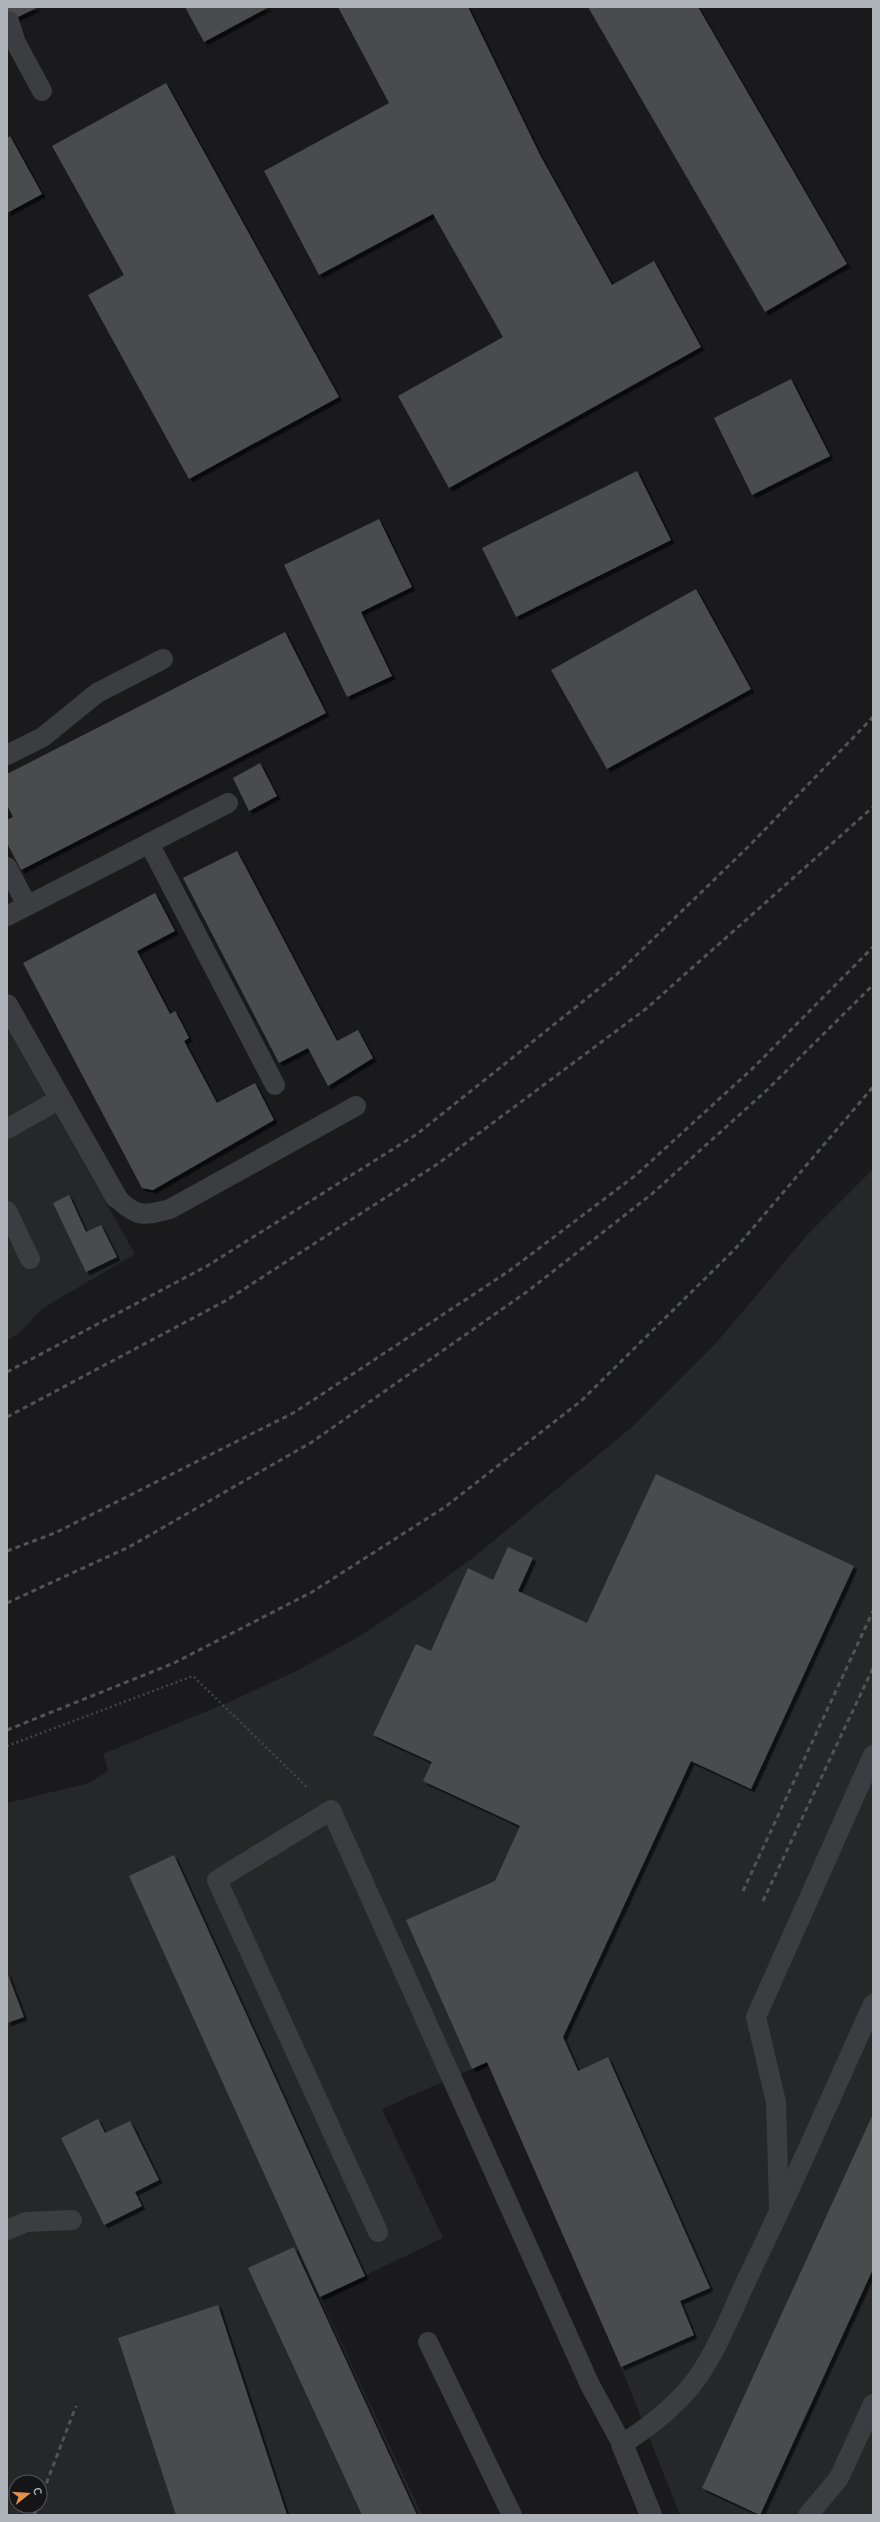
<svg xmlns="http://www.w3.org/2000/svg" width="880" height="2522" font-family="'Nunito Sans',sans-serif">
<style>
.built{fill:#262729;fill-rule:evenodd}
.building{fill:#494b4e;filter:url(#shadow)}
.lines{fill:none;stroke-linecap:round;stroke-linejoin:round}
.path{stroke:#424448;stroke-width:2.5;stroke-dasharray:2 3;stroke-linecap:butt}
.lane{stroke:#3b3d41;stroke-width:20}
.street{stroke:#3b3d41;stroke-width:22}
.rail{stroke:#515457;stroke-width:3;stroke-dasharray:5 4;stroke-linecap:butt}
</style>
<defs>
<filter id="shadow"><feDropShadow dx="3.5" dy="3.5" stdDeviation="0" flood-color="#0009"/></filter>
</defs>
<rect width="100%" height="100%" fill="#1a1a1c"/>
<!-- built -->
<g class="built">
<polygon points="7,1028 135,1254 43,1308 17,1335 7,1340"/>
<path d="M873,1169V2515H680L621,2367L487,2062L382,2109L443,2238L320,2297L422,2515H7V1803L89,1783L108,1771L103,1754L229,1702L296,1671L360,1636L426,1592L475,1556L632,1427L716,1343L809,1233ZM16,2482H40V2506H16Z"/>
</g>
<!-- building -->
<g class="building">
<polygon points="7,7 39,7 7,22"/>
<polygon points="185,7 269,7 204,42"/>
<polygon points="338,7 468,7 540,155 612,285 654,261 701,347 449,488 398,396 503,337 433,214 319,275 264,171 389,103"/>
<polygon points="588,7 698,7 847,264 765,312"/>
<polygon points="166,83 339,397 189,479 88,295 124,275 52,146"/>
<polygon points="10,136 42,194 7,213 7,138"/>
<polygon points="791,379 830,456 752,495 714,418"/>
<polygon points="637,471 671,540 516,617 482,548"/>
<polygon points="379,519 412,587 361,612 392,676 347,697 284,565"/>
<polygon points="696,589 751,689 607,769 551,670"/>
<polygon points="285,632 326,713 21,870 7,843 7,820 13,817 7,805 7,774"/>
<polygon points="260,763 277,796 249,811 233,778"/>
<polygon points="237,851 337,1041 358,1030 373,1058 328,1086 308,1048 279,1063 183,878"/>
<polygon points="155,893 175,931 137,951 170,1014 175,1011 182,1024 189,1038 184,1041 217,1103 255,1083 274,1120 153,1190 142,1188 23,963"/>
<polygon points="69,1195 86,1232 101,1225 117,1257 86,1272 53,1203"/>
<polygon points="656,1474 854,1566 751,1789 691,1761 563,2037 578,2071 608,2057 710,2288 680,2301 694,2335 621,2367 487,2062 472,2069 406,1920 495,1881 520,1826 423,1781 432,1762 373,1735 416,1644 431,1651 468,1568 493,1580 508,1547 533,1558 518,1591 587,1623"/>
<polygon points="174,1855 365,2276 320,2297 129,1876"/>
<polygon points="7,1972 24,2017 7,2023"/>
<polygon points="873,2114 873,2269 760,2515 702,2488"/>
<polygon points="98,2119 105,2133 130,2121 159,2180 135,2192 142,2206 104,2225 61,2138"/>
<polygon points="294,2247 417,2515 362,2515 248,2268"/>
<polygon points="218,2305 287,2515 176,2515 118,2338"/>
</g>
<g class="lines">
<!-- path -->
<polyline class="path" points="7,1746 193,1676 308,1788"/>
<!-- lane -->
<g class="lane">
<polyline points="9,21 16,43 42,91"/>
<polyline points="7,755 43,737 97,693 163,659"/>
<polyline points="149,843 275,1085"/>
<polyline points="7,867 27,905"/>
<polyline points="7,916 228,803"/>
<polyline points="7,1129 60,1099"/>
<path d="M116,1197C137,1218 143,1216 170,1209L356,1106"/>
<polyline points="7,1211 30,1259"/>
<polyline points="779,2207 776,2102 756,2017 873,1755"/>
<polyline points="7,2230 26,2222 72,2220"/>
<path d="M378,2232L217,1880L331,1810L590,2385L622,2444C648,2428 671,2410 691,2386C716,2355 731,2313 748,2277C792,2187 832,2095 873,2004"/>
<polyline points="428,2342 512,2515"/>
<polyline points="808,2515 839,2478 873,2404"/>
</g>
<!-- street -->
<g class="street">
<polyline points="7,1005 116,1197"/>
<polyline points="622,2444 651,2515"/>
</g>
<!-- rail -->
<g class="rail">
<polyline points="7,1372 207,1266 417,1134 616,975 751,844 873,717"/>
<polyline points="7,1417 227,1300 439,1163 647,1008 873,807"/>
<polyline points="7,1551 55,1533 295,1412 509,1271 636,1175 752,1069 873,947"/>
<polyline points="7,1603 129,1547 312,1442 528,1291 653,1193 768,1089 873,985"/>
<polyline points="7,1730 174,1663 312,1592 445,1507 581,1401 735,1249 873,1087"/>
<polyline points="743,1891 873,1611"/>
<polyline points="763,1901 873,1668"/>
<polyline points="40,2500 76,2406"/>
<polyline points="34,2515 38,2506"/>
</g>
</g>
<!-- border -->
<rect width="880" height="2522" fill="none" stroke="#aeb4ba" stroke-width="16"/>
<!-- north arrow -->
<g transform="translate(28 2494) rotate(73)"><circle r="19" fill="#151517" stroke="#525558"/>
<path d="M0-3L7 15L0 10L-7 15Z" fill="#e1914d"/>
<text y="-6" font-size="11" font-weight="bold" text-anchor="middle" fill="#aeb4ba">С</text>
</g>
</svg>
